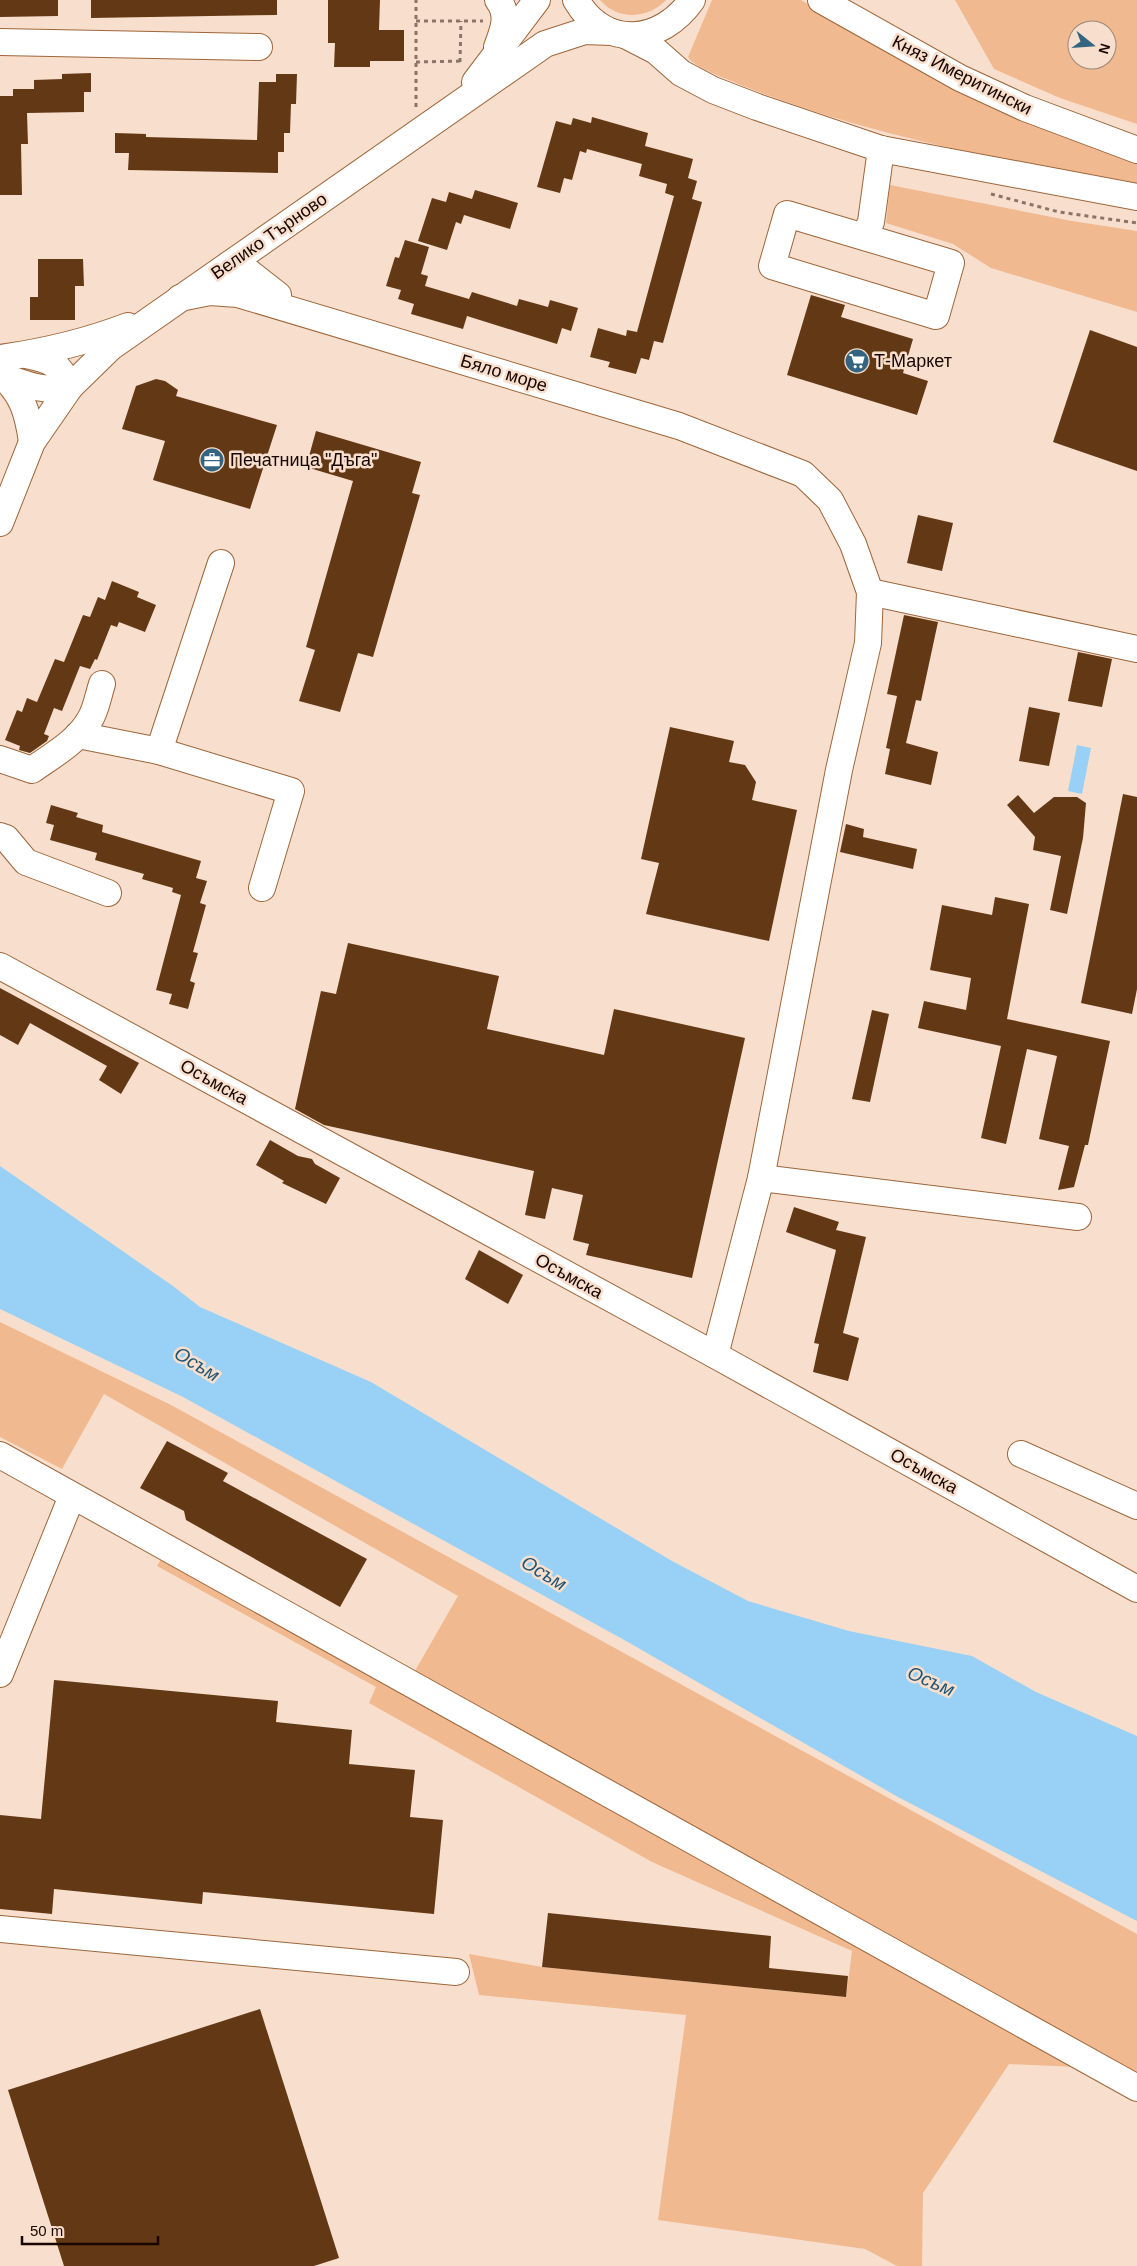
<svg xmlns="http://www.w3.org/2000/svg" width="1137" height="2266" font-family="Helvetica,sans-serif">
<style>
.green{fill:#f0b990;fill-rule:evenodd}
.water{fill:#99d1f6}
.building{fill:#633915}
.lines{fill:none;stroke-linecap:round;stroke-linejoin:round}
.minor-casing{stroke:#9d663a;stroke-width:28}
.path{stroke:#8b7569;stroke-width:3;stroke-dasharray:4 4;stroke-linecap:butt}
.minor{stroke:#fff;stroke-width:26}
.labels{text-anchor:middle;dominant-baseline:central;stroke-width:5;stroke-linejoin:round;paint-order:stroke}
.street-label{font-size:18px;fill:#190600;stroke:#f8dfcd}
.poi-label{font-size:18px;fill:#190600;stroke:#f8dfcd;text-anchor:start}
.water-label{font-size:19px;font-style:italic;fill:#1f5574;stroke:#f8dfcd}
</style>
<rect width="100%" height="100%" fill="#f8dfcd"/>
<!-- green -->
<g class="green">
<path d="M600,0H666C648,19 618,21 600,0Z"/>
<path d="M712,0H801L953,87L1047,130L1137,163V184C1003,160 868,136 741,85C728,79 696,69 688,57Z"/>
<path d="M955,0H1137V124L1060,98L994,69ZM1077,30H1107V60H1077Z"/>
<polygon points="890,185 1072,221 1137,231 1137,312 991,268 953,244 886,223"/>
<polygon points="0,1322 171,1405 1137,1934 1137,2074 1119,2069 1009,2064 923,2193 922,2266 897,2266 865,2249 658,2220 686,2015 479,1995 469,1954 542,1967 846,1997 852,1951 652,1862 369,1703 376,1687 157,1566 168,1548 408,1683 458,1596 104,1394 62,1469 0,1437"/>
</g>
<!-- water -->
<g class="water">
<polygon points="1077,745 1091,748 1082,794 1068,791"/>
<polygon points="0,1166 173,1286 200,1307 371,1382 672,1561 748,1601 849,1631 972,1656 1036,1692 1137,1736 1137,1921 898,1797 626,1641 183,1397 0,1309"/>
</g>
<!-- building -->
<g class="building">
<polygon points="0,0 58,0 58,16 0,17"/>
<polygon points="91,0 277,0 277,15 91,18"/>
<polygon points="328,0 380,0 379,30 404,30 404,61 370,61 370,67 334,67 335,43 328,43"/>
<polygon points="91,73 91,92 84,92 84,112 27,113 28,144 21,144 22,195 0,195 0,96 13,96 13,89 34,89 34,80 62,79 62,74"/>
<polygon points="276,74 297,74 296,104 291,104 290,133 284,133 284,152 278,152 278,173 128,170 129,153 115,153 115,133 146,134 146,137 257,140 259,82 276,82"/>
<polygon points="592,117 648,133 645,146 693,159 688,178 697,181 692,199 702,202 663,343 654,341 649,360 641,358 636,374 608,367 610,362 590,357 598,328 626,336 627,330 637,332 674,196 665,193 667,184 639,176 642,164 587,149 586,153 580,151 572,180 564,178 560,193 537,187 556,121 571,125 573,118 591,123"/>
<polygon points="475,190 518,203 510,229 464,215 461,224 456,222 447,250 418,241 432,198 446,202 449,192 472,199"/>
<polygon points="405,240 429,247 421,274 428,276 425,286 469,299 472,292 517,306 519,299 548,307 550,300 578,308 571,331 562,328 557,344 467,316 463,329 411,314 414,304 398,299 401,290 386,286 395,257 399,258"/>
<polygon points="38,259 83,259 84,286 75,286 75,320 30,320 30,297 38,297"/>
<polygon points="811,295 845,305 841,317 913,339 903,373 928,381 917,415 787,375"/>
<polygon points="1090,330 1137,347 1137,471 1053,442"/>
<polygon points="156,379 165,381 178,390 176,396 277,425 250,509 153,480 165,441 122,429 136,386"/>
<polygon points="316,431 421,462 412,493 420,495 373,657 358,653 340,712 299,701 315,650 306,647 353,481 306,467"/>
<polygon points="918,515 953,523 942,571 907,563"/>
<polygon points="112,581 139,592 137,597 156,605 145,632 119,622 117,627 111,625 97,660 95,659 90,669 80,666 62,711 54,708 44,734 49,736 47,741 30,753 19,750 20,746 5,740 17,710 22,712 27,698 37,702 55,659 64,662 83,615 90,617 98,597 105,600"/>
<polygon points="904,615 938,622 921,701 916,700 906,743 938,752 931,785 885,774 890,749 886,748 897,696 887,694"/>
<polygon points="1078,652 1112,659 1102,707 1068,701"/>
<polygon points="1029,707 1060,713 1049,766 1019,761"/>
<polygon points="670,727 734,741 729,762 745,765 756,782 752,800 797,810 769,941 646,914 659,863 641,859"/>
<polygon points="1123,794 1137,797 1137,989 1132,1014 1081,1003"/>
<polygon points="1018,795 1034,813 1054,797 1077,797 1086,803 1083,838 1067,914 1050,910 1061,856 1033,850 1035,837 1007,805"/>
<polygon points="51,805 78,813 76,817 103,825 102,832 201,861 196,878 207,881 200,903 206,905 193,952 198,953 190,981 195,983 188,1009 169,1004 172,994 156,990 181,895 172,892 173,888 142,879 144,874 95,860 97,853 50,840 54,825 46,823"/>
<polygon points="846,824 864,829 863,837 917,849 913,869 840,852"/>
<polygon points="995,897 1029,904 1007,1019 1110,1041 1088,1145 1085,1145 1074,1187 1058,1190 1069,1146 1039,1139 1057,1056 1027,1049 1006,1144 981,1138 1001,1046 918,1028 924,1001 966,1010 971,978 930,970 942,905 992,915"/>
<polygon points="348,943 499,976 487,1029 604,1055 614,1009 745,1038 692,1278 586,1255 589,1244 573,1240 583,1195 552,1188 545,1219 525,1215 534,1171 324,1125 295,1109 321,991 336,994"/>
<polygon points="0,988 139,1063 121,1094 99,1080 107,1066 30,1023 18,1045 0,1035"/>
<polygon points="872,1010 889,1014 870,1102 852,1099"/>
<polygon points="270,1140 298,1156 312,1159 315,1164 340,1178 326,1204 282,1183 284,1181 256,1165"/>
<polygon points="794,1207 839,1222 836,1230 866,1237 843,1333 859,1338 848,1381 813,1372 819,1344 814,1343 836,1250 786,1232"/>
<polygon points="479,1250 523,1275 508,1304 465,1279"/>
<polygon points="167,1441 228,1473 223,1481 367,1559 340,1607 186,1520 184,1511 140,1488"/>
<polygon points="54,1680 278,1701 276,1722 352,1730 349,1764 415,1770 410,1817 443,1820 434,1914 203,1892 202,1904 54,1889 52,1914 0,1909 0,1815 41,1819"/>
<polygon points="548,1913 771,1936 769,1968 848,1976 846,1997 542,1967"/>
<polygon points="260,2009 339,2258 314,2266 64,2266 8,2090"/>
</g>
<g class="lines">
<defs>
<g id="minor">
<path d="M576,0C605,50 661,44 692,0"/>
<polyline points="821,0 960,78 1025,108 1137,150"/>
<polyline points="625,35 656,51 681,73 713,90 757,107 881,149 1137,197"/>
<polyline points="0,42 259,47"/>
<path d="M497,47C503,31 510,15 498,0"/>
<polyline points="475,82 537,0"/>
<polyline points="864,237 951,263 936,316 772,266 787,214 864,237 871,222 881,149"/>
<polyline points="232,278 230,264 242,267 278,295"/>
<polyline points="180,298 210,292 238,294 679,426 803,474 830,500 853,544 870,592 868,643 839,770 761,1178 715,1355"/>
<path d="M0,358C44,352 86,342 128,326"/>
<path d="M1,375C23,394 28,414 32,442"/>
<path d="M2,376C24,384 46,393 70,387C59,363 51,360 26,355"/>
<polyline points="0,523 32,442 70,387 111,347 545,44 585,31 611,32"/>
<polyline points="221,563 159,751 291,791 262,888"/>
<polyline points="870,592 1137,649"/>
<polyline points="78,735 159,751"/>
<path d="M0,759L32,770C50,757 77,742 89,721C96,711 98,696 102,684"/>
<polyline points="0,836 6,838 26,862 108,893"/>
<polyline points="0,966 715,1355 1137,1589"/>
<polyline points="761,1178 1078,1217"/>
<polyline points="1021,1454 1137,1506"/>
<polyline points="0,1455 1137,2088"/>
<polyline points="0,1674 72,1496"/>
<polyline points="0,1929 456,1972"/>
</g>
</defs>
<!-- minor casing -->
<use href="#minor" class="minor-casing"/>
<!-- path -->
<g class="path">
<polyline points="416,21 483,21"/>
<polyline points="416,62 463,61"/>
<polyline points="460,62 461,21"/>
<polyline points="416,107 416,0"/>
<polyline points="991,194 1059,212 1137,223"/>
</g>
<!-- minor -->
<use href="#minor" class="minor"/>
</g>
<!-- icons -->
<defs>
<symbol id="supermarket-disc" viewBox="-11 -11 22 22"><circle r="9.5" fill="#336482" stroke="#f8dfcd"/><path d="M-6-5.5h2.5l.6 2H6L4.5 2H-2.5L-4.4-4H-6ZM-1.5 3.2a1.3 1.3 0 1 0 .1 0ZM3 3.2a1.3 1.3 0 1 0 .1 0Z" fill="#fff"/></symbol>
<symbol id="office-disc" viewBox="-11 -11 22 22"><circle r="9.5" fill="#336482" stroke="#f8dfcd"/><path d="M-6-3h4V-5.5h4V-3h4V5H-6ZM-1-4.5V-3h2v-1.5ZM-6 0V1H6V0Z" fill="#fff"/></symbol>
</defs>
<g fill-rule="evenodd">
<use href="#supermarket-disc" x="843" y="347" width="28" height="28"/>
<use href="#office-disc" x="198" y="446" width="28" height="28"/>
</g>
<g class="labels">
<!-- street labels -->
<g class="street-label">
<text transform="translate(962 75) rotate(27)">Княз Имеритински</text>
<text transform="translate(269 236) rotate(-35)">Велико Търново</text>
<text transform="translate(504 373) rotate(17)">Бяло море</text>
<text transform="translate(214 1082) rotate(29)">Осъмска</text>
<text transform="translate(569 1276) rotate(29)">Осъмска</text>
<text transform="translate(924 1471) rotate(29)">Осъмска</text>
</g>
<!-- poi labels -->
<g class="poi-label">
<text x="874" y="361">Т-Маркет</text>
<text x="230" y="460">Печатница "Дъга"</text>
</g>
<!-- water labels -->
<g class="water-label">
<text transform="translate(197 1364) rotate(31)">Осъм</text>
<text transform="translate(544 1573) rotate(31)">Осъм</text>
<text transform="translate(931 1681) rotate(23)">Осъм</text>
</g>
</g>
<!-- north arrow -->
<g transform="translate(1092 45) rotate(107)"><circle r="24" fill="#f8dfcd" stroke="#9f887b"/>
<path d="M0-4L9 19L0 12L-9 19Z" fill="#336482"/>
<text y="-8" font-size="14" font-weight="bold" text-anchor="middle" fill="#190600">N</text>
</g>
<!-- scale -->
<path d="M22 2236v8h136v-8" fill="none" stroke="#190600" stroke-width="2.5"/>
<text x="30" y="2236" font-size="15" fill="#190600" stroke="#f8dfcd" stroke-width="4" paint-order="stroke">50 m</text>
</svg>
